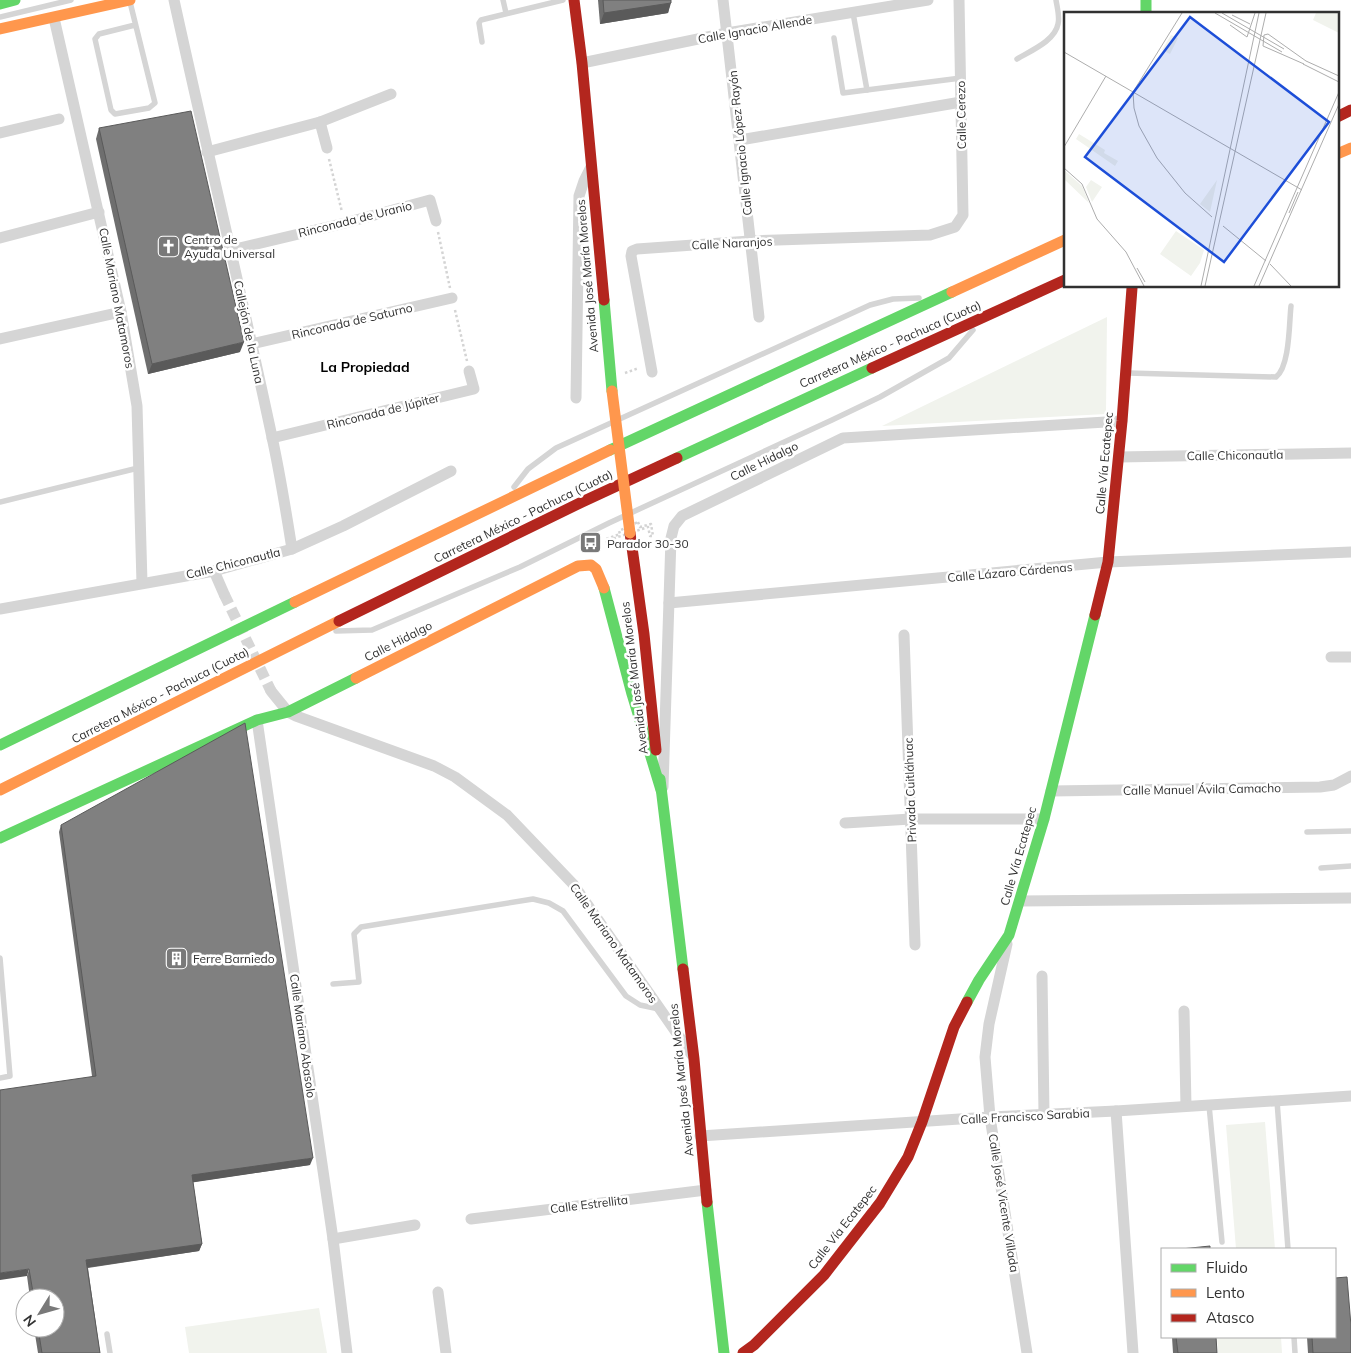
<svg xmlns="http://www.w3.org/2000/svg" width="1351" height="1353" font-family="Mulish,sans-serif">
<style>
.green{fill:#f1f3ed}
.lines{fill:none;stroke-linecap:round;stroke-linejoin:round}
.street-tunnel{stroke:#d6d6d6;stroke-width:11;stroke-dasharray:11 5.5;stroke-linecap:butt}
.path{stroke:#d4d4d4;stroke-width:2.5;stroke-dasharray:2.5 2.5;stroke-linecap:butt}
.lane{stroke:#d5d5d5;stroke-width:5.5}
.street{stroke:#d5d5d5;stroke-width:11}
.fast{stroke:#63d668;stroke-width:11}
.slow{stroke:#ff974d;stroke-width:11}
.jam{stroke:#b3261e;stroke-width:11}
.slow-bridge{stroke:#ff974d;stroke-width:11}
.wall{fill:#6e6e6e}
.shaded-wall{fill:#5a5a5a}
.building{fill:#808080;stroke:#5a5a5a}
.labels{text-anchor:middle;dominant-baseline:central;stroke-width:5;stroke-linejoin:round;paint-order:stroke}
.street-label{font-size:12px;fill:#313131;stroke:#fff}
.poi-label{font-size:12px;fill:#313131;stroke:#fff;text-anchor:start}
.neighbourhood-label{font-size:14px;font-weight:bold;fill:#000;stroke:#fff}
.inset-road{fill:none;stroke:#adadad;stroke-width:1}
.view{fill:#1d4ed8;fill-opacity:0.15;stroke:#1d4ed8;stroke-width:2.5}
.inset-edge{fill:none;stroke:#313131;stroke-width:2.5}
</style>
<rect width="100%" height="100%" fill="#fff"/>
<!-- green -->
<g class="green">
<polygon points="1107,317 1106,414 882,426"/>
<polygon points="1265,1122 1275,1249 1236,1249 1226,1125"/>
<polygon points="319,1308 327,1353 189,1353 185,1327"/>
<polygon points="1217,1337 1281,1337 1282,1353 1218,1353"/>
</g>
<g class="lines">
<!-- street-tunnel -->
<polyline class="street-tunnel" points="224,594 271,691"/>
<!-- path -->
<g class="path">
<polyline points="329,159 342,212"/>
<polyline points="438,232 450,288"/>
<polyline points="455,310 467,361"/>
<polyline points="625,373 639,368"/>
<polygon points="638,522 640,527 651,524 653,536 650,536 648,527 609,540 610,547 608,547 606,539 620,534 619,531"/>
</g>
<!-- lane -->
<g class="lane">
<polyline points="503,0 506,13"/>
<polyline points="130,2 155,103 149,108 115,114 111,110 95,39 99,34 135,25"/>
<polyline points="853,13 867,90"/>
<polyline points="0,17 71,0"/>
<polyline points="834,38 843,93 961,78"/>
<polyline points="482,42 479,23 481,20 563,0"/>
<path d="M1017,59C1030,51 1055,41 1058,24C1060,17 1057,7 1056,0"/>
<path d="M1128,373L1276,377C1290,366 1289,323 1291,306"/>
<polyline points="514,487 528,469 556,448 870,305 893,299 919,298"/>
<polyline points="0,502 138,468"/>
<polyline points="336,631 372,630 520,567 609,523 832,420 880,397 949,358 973,330"/>
<polyline points="1307,832 1351,831"/>
<polyline points="1321,868 1351,866"/>
<polyline points="0,958 10,1076 0,1078"/>
<polyline points="333,984 359,982 354,934 361,927 533,899 549,903 563,911 626,996 640,1005 659,1009"/>
<polyline points="1277,1101 1288,1249"/>
<polyline points="1209,1105 1222,1242"/>
<polyline points="107,1334 110,1353"/>
<polyline points="1294,1337 1295,1353"/>
</g>
<!-- street -->
<g class="street">
<path d="M174,0C206,146 241,291 272,437C280,474 286,511 292,549"/>
<polyline points="723,0 759,317"/>
<polyline points="54,18 121,312 137,406 142,583"/>
<polyline points="582,63 727,33 928,0"/>
<polyline points="320,122 327,148"/>
<polyline points="0,133 59,119"/>
<polyline points="740,140 961,102"/>
<polyline points="207,152 320,122 391,94"/>
<polyline points="0,238 99,212"/>
<polyline points="231,250 345,223 430,200 436,221"/>
<polyline points="0,339 121,312"/>
<polyline points="251,344 452,298"/>
<polyline points="652,372 631,256 632,251 637,249 750,241 930,235 955,227 963,215 959,0"/>
<polyline points="576,398 579,196 584,181 591,167"/>
<polyline points="272,438 474,389 469,371"/>
<polyline points="1119,457 1351,453"/>
<polyline points="214,571 224,594"/>
<polyline points="669,603 1108,562 1351,552"/>
<polyline points="0,609 214,571 292,549 343,526 451,471"/>
<polyline points="904,635 915,945"/>
<polyline points="1331,657 1351,657"/>
<polyline points="271,691 288,712 296,716 434,766 455,777 507,815 573,884 692,1055"/>
<polyline points="257,720 333,1239 347,1353"/>
<polyline points="663,787 671,538 674,526 682,516 843,438 1122,421"/>
<polyline points="1051,791 1320,787 1334,785 1351,776"/>
<polyline points="845,823 911,819 1044,819"/>
<polyline points="1020,901 1351,898"/>
<polyline points="1007,944 989,1024 985,1057 990,1117 1027,1353"/>
<polyline points="1042,976 1044,1114"/>
<polyline points="1184,1011 1186,1106"/>
<polyline points="1116,1111 1133,1353"/>
<polyline points="700,1136 990,1117 1116,1111 1351,1096"/>
<polyline points="471,1219 706,1190"/>
<polyline points="333,1239 415,1225"/>
<polyline points="438,1292 446,1353"/>
</g>
<!-- fast -->
<g class="fast">
<polyline points="1146,0 1146,14"/>
<polyline points="0,4 15,0"/>
<polyline points="604,300 612,391"/>
<polyline points="610,450 952,292"/>
<polyline points="677,458 872,368"/>
<polyline points="604,588 632,694 661,790"/>
<polyline points="0,745 295,602"/>
<polyline points="660,779 683,969"/>
<polyline points="0,838 257,720 288,712 356,678"/>
<polyline points="967,1002 979,980 1009,935 1044,819 1095,615"/>
<polyline points="707,1202 724,1353"/>
</g>
<!-- slow -->
<g class="slow">
<polyline points="0,29 130,0"/>
<polyline points="1337,154 1351,148"/>
<polyline points="952,292 1065,240"/>
<polyline points="295,602 610,450"/>
<polyline points="356,678 578,566 591,565 596,569 604,588"/>
<polyline points="0,790 339,621"/>
</g>
<!-- jam -->
<g class="jam">
<polyline points="574,0 582,63 604,300"/>
<polyline points="1337,117 1351,110"/>
<polyline points="872,368 1065,280"/>
<polyline points="630,533 644,634 656,750"/>
<polyline points="1095,615 1108,562 1122,421 1132,288"/>
<polyline points="339,621 582,502 677,458"/>
<polyline points="683,969 694,1059 707,1202"/>
<polyline points="743,1353 754,1345 824,1275 880,1203 908,1157 922,1122 954,1027 967,1002"/>
</g>
<!-- slow-bridge -->
<polyline class="slow-bridge" points="612,391 630,533"/>
</g>
<!-- wall -->
<g class="wall">
<polygon points="598,0 671,0 668,13 600,24"/>
<polygon points="99,128 240,352 148,374 96,139"/>
<polygon points="61,825 310,1165 193,1182 202,1244 199,1251 88,1268 100,1353 38,1353 34,1328 55,1328 55,1298 30,1298 27,1276 92,1076 59,832"/>
<polygon points="1172,1337 1216,1337 1217,1353 1173,1353"/>
<polygon points="1307,1337 1335,1337 1351,1353 1308,1353"/>
</g>
<!-- shaded-wall -->
<g class="shaded-wall">
<polygon points="671,3 668,13 600,24 604,13"/>
<polygon points="244,342 240,352 148,374 152,364"/>
<polygon points="313,1158 310,1165 189,1183 192,1175"/>
<polygon points="202,1244 199,1251 84,1268 86,1260"/>
<polygon points="29,1269 27,1276 0,1280 0,1273"/>
</g>
<!-- building -->
<g class="building">
<polygon points="603,0 671,0 671,3 604,13"/>
<polygon points="191,111 244,342 152,364 99,128"/>
<polygon points="245,723 313,1158 192,1175 202,1244 86,1260 100,1353 42,1353 38,1328 55,1328 55,1298 34,1298 29,1269 0,1273 0,1090 96,1076 61,825"/>
<polygon points="1210,1246 1210,1249 1181,1249"/>
<polygon points="1347,1277 1351,1326 1351,1353 1313,1353 1312,1337 1335,1337 1335,1278"/>
<polygon points="1176,1337 1216,1337 1217,1353 1178,1353"/>
</g>
<!-- icons -->
<defs>
<symbol id="church-square" viewBox="-11 -11 22 22"><rect x="-9" y="-9" width="18" height="18" rx="4" fill="#797979" stroke="#fff"/><path d="M-1.2-6h2.4v3.5h3.3v2.4h-3.3V6h-2.4V-.1h-3.3v-2.4h3.3Z" fill="#fff"/></symbol>
<symbol id="bus-square" viewBox="-11 -11 22 22"><rect x="-9" y="-9" width="18" height="18" rx="4" fill="#797979" stroke="#fff"/><path d="M-5-6H5V4H4V6H2V4H-2V6H-4V4H-5ZM-3.5-4V0h7V-4ZM-3.5 1.2v1.5H-2V1.2ZM2 1.2v1.5H3.5V1.2Z" fill="#fff"/></symbol>
<symbol id="building-square" viewBox="-11 -11 22 22"><rect x="-9" y="-9" width="18" height="18" rx="4" fill="#797979" stroke="#fff"/><path d="M-4-6H4V6H1V3H-1V6H-4ZM-2.5-4.3h1.7v1.8h-1.7ZM.8-4.3h1.7v1.8H.8ZM-2.5-1h1.7V.8h-1.7ZM.8-1h1.7V.8H.8Z" fill="#fff"/></symbol>
</defs>
<g fill-rule="evenodd">
<use href="#church-square" x="156" y="234" width="25" height="25"/>
<use href="#bus-square" x="578" y="530" width="25" height="25"/>
<use href="#building-square" x="164" y="946" width="25" height="25"/>
</g>
<g class="labels">
<!-- street labels -->
<g class="street-label">
<text transform="translate(755 29) rotate(-10)">Calle Ignacio Allende</text>
<text transform="translate(961 115) rotate(-91)">Calle Cerezo</text>
<text transform="translate(740 143) rotate(-96)">Calle Ignacio López Rayón</text>
<text transform="translate(355 219) rotate(-14)">Rinconada de Uranio</text>
<text transform="translate(732 243) rotate(-3)">Calle Naranjos</text>
<text transform="translate(587 276) rotate(-95)">Avenida José María Morelos</text>
<text transform="translate(117 298) rotate(79)">Calle Mariano Matamoros</text>
<text transform="translate(352 321) rotate(-13)">Rinconada de Saturno</text>
<text transform="translate(249 332) rotate(78)">Callejón de la Luna</text>
<text transform="translate(890 344) rotate(-24)">Carretera México - Pachuca (Cuota)</text>
<text transform="translate(383 411) rotate(-14)">Rinconada de Júpiter</text>
<text transform="translate(1235 455) rotate(-1)">Calle Chiconautla</text>
<text transform="translate(764 461) rotate(-26)">Calle Hidalgo</text>
<text transform="translate(1104 463) rotate(-85)">Calle Vía Ecatepec</text>
<text transform="translate(523 516) rotate(-26)">Carretera México - Pachuca (Cuota)</text>
<text transform="translate(233 563) rotate(-14)">Calle Chiconautla</text>
<text transform="translate(1010 572) rotate(-5)">Calle Lázaro Cárdenas</text>
<text transform="translate(398 641) rotate(-27)">Calle Hidalgo</text>
<text transform="translate(634 678) rotate(-97)">Avenida José María Morelos</text>
<text transform="translate(160 695) rotate(-27)">Carretera México - Pachuca (Cuota)</text>
<text transform="translate(1202 789) rotate(-1)">Calle Manuel Ávila Camacho</text>
<text transform="translate(910 790) rotate(-92)">Privada Cuitláhuac</text>
<text transform="translate(1018 856) rotate(-74)">Calle Vía Ecatepec</text>
<text transform="translate(614 943) rotate(55)">Calle Mariano Matamoros</text>
<text transform="translate(303 1036) rotate(82)">Calle Mariano Abasolo</text>
<text transform="translate(681 1080) rotate(-96)">Avenida José María Morelos</text>
<text transform="translate(1025 1116) rotate(-3)">Calle Francisco Sarabia</text>
<text transform="translate(1004 1203) rotate(81)">Calle José Vicente Villada</text>
<text transform="translate(589 1204) rotate(-7)">Calle Estrellita</text>
<text transform="translate(842 1227) rotate(-52)">Calle Vía Ecatepec</text>
</g>
<!-- poi labels -->
<g class="poi-label">
<text x="184" y="239">Centro de<tspan x="184" dy="14">Ayuda Universal</tspan></text>
<text x="607" y="543">Parador 30-30</text>
<text x="193" y="958">Ferre Barniedo</text>
</g>
<!-- neighbourhood labels -->
<g class="neighbourhood-label">
<text x="365" y="367">La Propiedad</text>
</g>
</g>
<!-- overview -->
<g transform="translate(1064 12)">
<rect width="275" height="275" fill="#fff"/>
<path d="M252,1H275V21L249,8ZM107,23L114,26L106,42L98,38ZM15,122L41,138L40,141L54,149L51,154L12,127ZM0,158L18,174L25,191L0,167ZM27,168L38,175L28,190L22,175ZM153,168L146,200L136,192ZM112,219L140,238L136,251L127,264L96,242Z" fill="#f1f3ed"/>
<path class="inset-road" d="M118,1L69,80L70,96L75,114L93,146L121,181L148,205M151,1L218,40M158,1L220,37M168,3L186,12M166,13L183,25L191,1M0,40L238,178M239,52L275,70M240,52L199,34L200,23L204,22L242,49L275,64M0,135L42,64M0,156L18,172L33,207L62,240L80,274M225,201L234,180M159,214L202,249M206,252L227,274M73,256L81,270M137,274L195,1M141,274L202,1M190,274L275,80M195,274L275,92"/>
<path class="view" d="M126,5L265,110L160,250L21,145Z"/>
<rect width="275" height="275" class="inset-edge"/>
</g>
<!-- legend -->
<rect x="1161" y="1248" width="175" height="90" fill="#ffffff" stroke="#adadad"/>
<rect x="1171" y="1264" width="25" height="8" fill="#63d668" stroke="#adadad"/>
<text x="1206" y="1273" font-size="15" fill="#313131">Fluido</text>
<rect x="1171" y="1289" width="25" height="8" fill="#ff974d" stroke="#adadad"/>
<text x="1206" y="1298" font-size="15" fill="#313131">Lento</text>
<rect x="1171" y="1314" width="25" height="8" fill="#b3261e" stroke="#adadad"/>
<text x="1206" y="1323" font-size="15" fill="#313131">Atasco</text>
<!-- north arrow -->
<g transform="translate(40 1313) rotate(233)"><circle r="24" fill="#ffffff" stroke="#adadad"/>
<path d="M0-4L9 19L0 12L-9 19Z" fill="#797979"/>
<text y="-8" font-size="14" font-weight="bold" text-anchor="middle" fill="#313131">N</text>
</g>
</svg>
